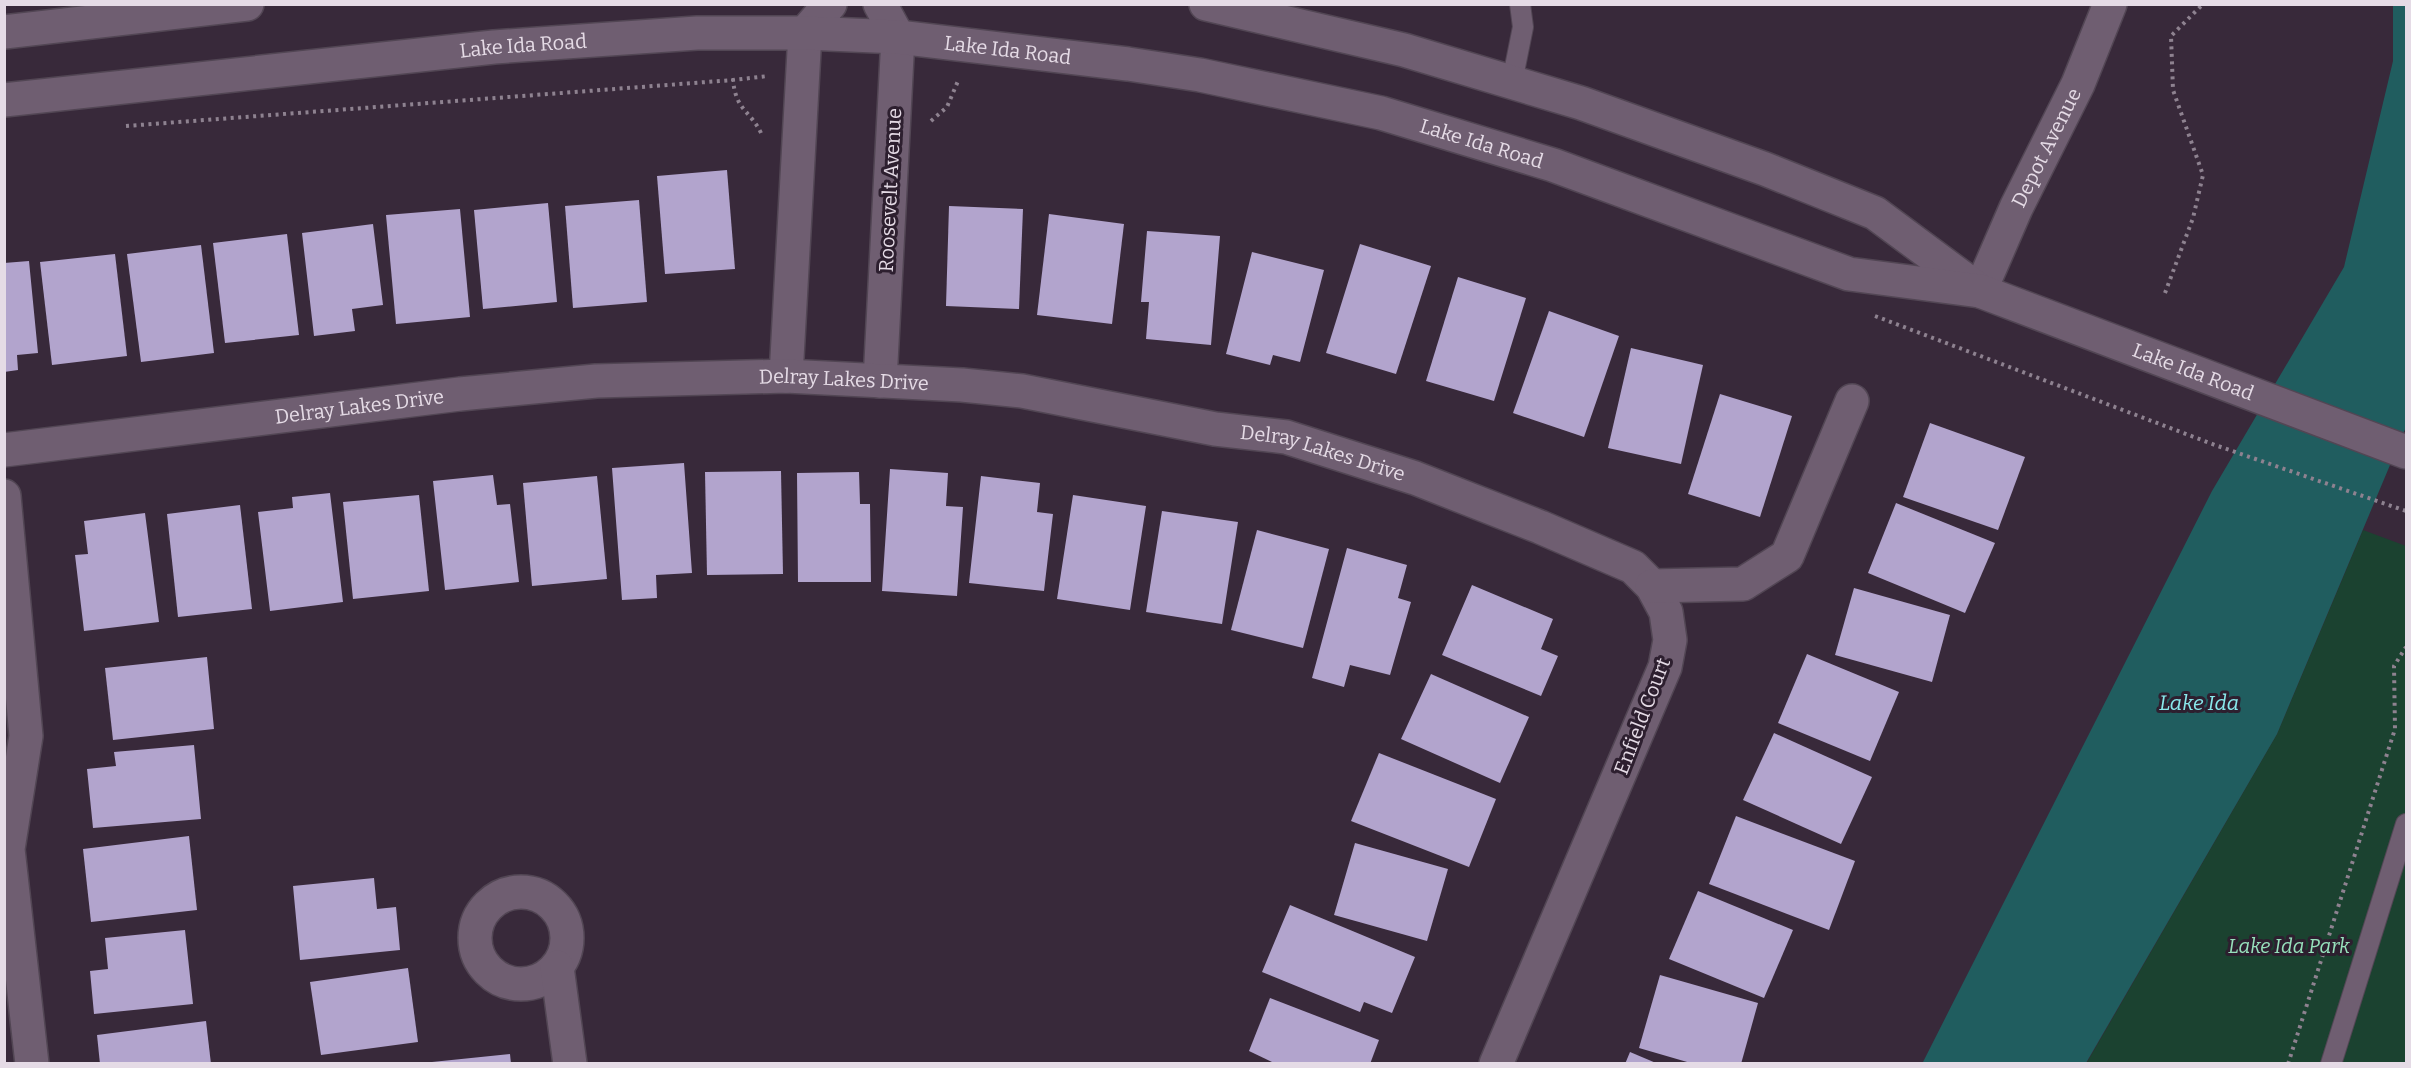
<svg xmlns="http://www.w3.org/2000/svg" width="2411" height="1068" font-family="Bitter,serif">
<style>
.green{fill:#1b4230}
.water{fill:#205d5f}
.building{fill:#b2a4cd}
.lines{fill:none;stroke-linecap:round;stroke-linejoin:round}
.service-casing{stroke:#524654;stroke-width:22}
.minor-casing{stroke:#524654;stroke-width:36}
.tertiary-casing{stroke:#524654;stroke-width:36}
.path{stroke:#8e8290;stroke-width:4;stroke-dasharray:3 4.5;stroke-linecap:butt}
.service{stroke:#6f5e71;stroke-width:20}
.minor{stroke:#6f5e71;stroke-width:33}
.tertiary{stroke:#6f5e71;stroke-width:33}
.labels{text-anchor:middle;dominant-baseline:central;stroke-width:6;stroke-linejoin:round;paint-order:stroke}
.street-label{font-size:20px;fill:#e5dbe6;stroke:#2d1f2f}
.park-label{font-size:20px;font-style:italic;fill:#97e1bc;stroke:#2d1f2f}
.water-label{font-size:21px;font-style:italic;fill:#89e9ec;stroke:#2d1f2f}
</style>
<rect width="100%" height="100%" fill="#38293a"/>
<!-- green -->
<polygon class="green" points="2363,530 2406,546 2406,1063 2086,1064 2277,734"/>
<!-- water -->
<polygon class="water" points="2393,5 2406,5 2406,427 2277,734 2086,1063 1922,1064 2212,491 2344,267 2393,61"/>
<!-- building -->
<g class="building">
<polygon points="727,170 735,269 665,274 657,176"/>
<polygon points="639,200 647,302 573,308 565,206"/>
<polygon points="548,203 557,302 483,309 474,210"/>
<polygon points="949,206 1023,209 1019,309 946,306"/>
<polygon points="460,209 470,317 396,324 386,215"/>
<polygon points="1049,214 1124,224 1112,324 1037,315"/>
<polygon points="373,224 383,305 352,309 355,331 314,336 302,233"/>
<polygon points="1147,231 1220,236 1211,345 1146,339 1149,302 1141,302"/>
<polygon points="287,234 299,335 225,343 213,243"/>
<polygon points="1360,244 1431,266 1396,374 1326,353"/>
<polygon points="201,245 214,353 141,362 127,254"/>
<polygon points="1252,252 1324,270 1300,362 1273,355 1270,365 1226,354"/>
<polygon points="115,254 127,356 52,365 40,262"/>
<polygon points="29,261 38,353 17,355 18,370 4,372 4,263"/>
<polygon points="1458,277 1526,298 1494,401 1426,381"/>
<polygon points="1549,311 1619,336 1584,437 1513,413"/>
<polygon points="1631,348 1703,365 1681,464 1608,448"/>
<polygon points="1720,394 1792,416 1760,517 1688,494"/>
<polygon points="1930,423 2025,457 1998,530 1903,497"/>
<polygon points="684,463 692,573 656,575 657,598 622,600 612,468"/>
<polygon points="890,469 948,473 946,506 963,507 957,596 882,591"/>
<polygon points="781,471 783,574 707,575 705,472"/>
<polygon points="859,472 860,504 870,504 871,582 798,582 797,473"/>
<polygon points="493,475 497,505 510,504 519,582 445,590 433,481"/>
<polygon points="597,476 607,579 532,586 523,483"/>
<polygon points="981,476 1040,483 1037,512 1053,514 1044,591 969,583"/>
<polygon points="330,493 343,602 270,611 258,512 293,508 292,497"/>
<polygon points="419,495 429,591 353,599 343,502"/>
<polygon points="1073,495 1146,506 1130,610 1057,599"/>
<polygon points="1896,503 1995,543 1965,613 1868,573"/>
<polygon points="240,505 252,609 178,617 167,514"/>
<polygon points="1162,511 1238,522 1222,624 1146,612"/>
<polygon points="145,513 159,622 84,631 75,555 88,554 84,521"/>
<polygon points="1257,530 1329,549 1303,648 1231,630"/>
<polygon points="1347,548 1407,565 1398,598 1411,602 1390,675 1350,665 1344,687 1312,678"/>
<polygon points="1472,585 1553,619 1541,649 1558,656 1541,696 1442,655"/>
<polygon points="1854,588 1950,615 1932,682 1835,655"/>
<polygon points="1807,654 1899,692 1870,761 1778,723"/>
<polygon points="207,657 214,729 113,740 105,668"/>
<polygon points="1431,674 1529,717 1500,783 1401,739"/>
<polygon points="1774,733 1872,777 1841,844 1743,800"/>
<polygon points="194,745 201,819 93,828 87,769 116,766 114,752"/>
<polygon points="1379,753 1496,799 1469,867 1351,821"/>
<polygon points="1736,816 1855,861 1829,930 1709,884"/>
<polygon points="189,836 197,910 91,922 83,849"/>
<polygon points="1355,843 1448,869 1427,941 1334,915"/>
<polygon points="374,878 377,909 396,907 400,950 300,960 293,886"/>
<polygon points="1698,891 1793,930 1764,998 1669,959"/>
<polygon points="1290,905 1415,957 1392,1013 1364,1002 1360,1012 1262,972"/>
<polygon points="185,930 193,1004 94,1014 90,971 108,969 105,938"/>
<polygon points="408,968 418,1042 321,1055 310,982"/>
<polygon points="1660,975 1758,1003 1741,1064 1694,1064 1639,1048"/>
<polygon points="1270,998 1379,1040 1370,1064 1276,1064 1249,1051"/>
<polygon points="206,1021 211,1064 100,1064 97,1035"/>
<polygon points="1630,1052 1656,1063 1656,1064 1625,1064"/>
<polygon points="510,1054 511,1064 432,1064 432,1062"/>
</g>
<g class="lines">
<defs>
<g id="service">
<polyline points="1512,82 1523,27 1520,4"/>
<polyline points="2331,1064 2406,824"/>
</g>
<g id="minor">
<polyline points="880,4 898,37 880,381"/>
<path id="s1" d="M1980,291L2016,208L2078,84L2110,4"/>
<polyline points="786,376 805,33 830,4"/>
<path id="s2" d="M4,450L460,394L596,381L786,376L962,385L1022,391L1215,429L1286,437L1415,478L1540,527L1633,567L1652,586L1666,612L1670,640L1665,667L1496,1064"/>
<polyline points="4,496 26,736 8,849 32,1064"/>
<polyline points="1652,586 1743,584 1787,556 1852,401"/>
<circle cx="521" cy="938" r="46"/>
<polyline points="557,967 570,1064"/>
</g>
<g id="tertiary">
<polyline points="1206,4 1404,50 1581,103 1765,169 1875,213 1979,290"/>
<polyline points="4,32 247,4"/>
<path id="s3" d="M4,100L494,47L697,33H805L898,37L1128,64L1200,75L1381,113L1553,165L1849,274L1980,291L2406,452"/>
</g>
</defs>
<!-- service casing -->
<use href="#service" class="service-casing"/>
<!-- minor casing -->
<use href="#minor" class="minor-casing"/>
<!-- tertiary casing -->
<use href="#tertiary" class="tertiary-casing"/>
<!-- path -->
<g class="path">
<polyline points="931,121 947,107 958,81"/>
<polyline points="126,126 733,80"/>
<path d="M761,133C750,110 736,111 733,80L768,76"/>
<polyline points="2165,293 2193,218 2203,175 2173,90 2171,36 2203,4"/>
<polyline points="1875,316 2215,445 2406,511"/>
<polyline points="2288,1064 2395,729 2394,666 2406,647"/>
</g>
<!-- service -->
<use href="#service" class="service"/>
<!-- minor -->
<use href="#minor" class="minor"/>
<!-- tertiary -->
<use href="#tertiary" class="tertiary"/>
</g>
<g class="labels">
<!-- street labels -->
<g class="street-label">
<text stroke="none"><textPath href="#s3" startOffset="522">Lake Ida Road</textPath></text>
<text stroke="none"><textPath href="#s3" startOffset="1008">Lake Ida Road</textPath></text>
<text stroke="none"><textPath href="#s3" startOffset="1492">Lake Ida Road</textPath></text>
<text stroke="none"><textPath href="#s1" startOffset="158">Depot Avenue</textPath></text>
<text transform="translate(890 190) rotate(-87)">Roosevelt Avenue</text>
<text stroke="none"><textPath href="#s3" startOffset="2242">Lake Ida Road</textPath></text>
<text stroke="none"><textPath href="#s2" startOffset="844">Delray Lakes Drive</textPath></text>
<text stroke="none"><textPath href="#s2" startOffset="358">Delray Lakes Drive</textPath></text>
<text stroke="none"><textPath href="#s2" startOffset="1330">Delray Lakes Drive</textPath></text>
<text transform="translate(1642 716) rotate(-69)">Enfield Court</text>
</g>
<!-- park labels -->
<g class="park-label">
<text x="2289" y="946">Lake Ida Park</text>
</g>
<!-- water labels -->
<g class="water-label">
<text x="2199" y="703">Lake Ida</text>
</g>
</g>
<!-- border -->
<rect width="2411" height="1068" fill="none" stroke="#e5dbe6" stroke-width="12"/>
</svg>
